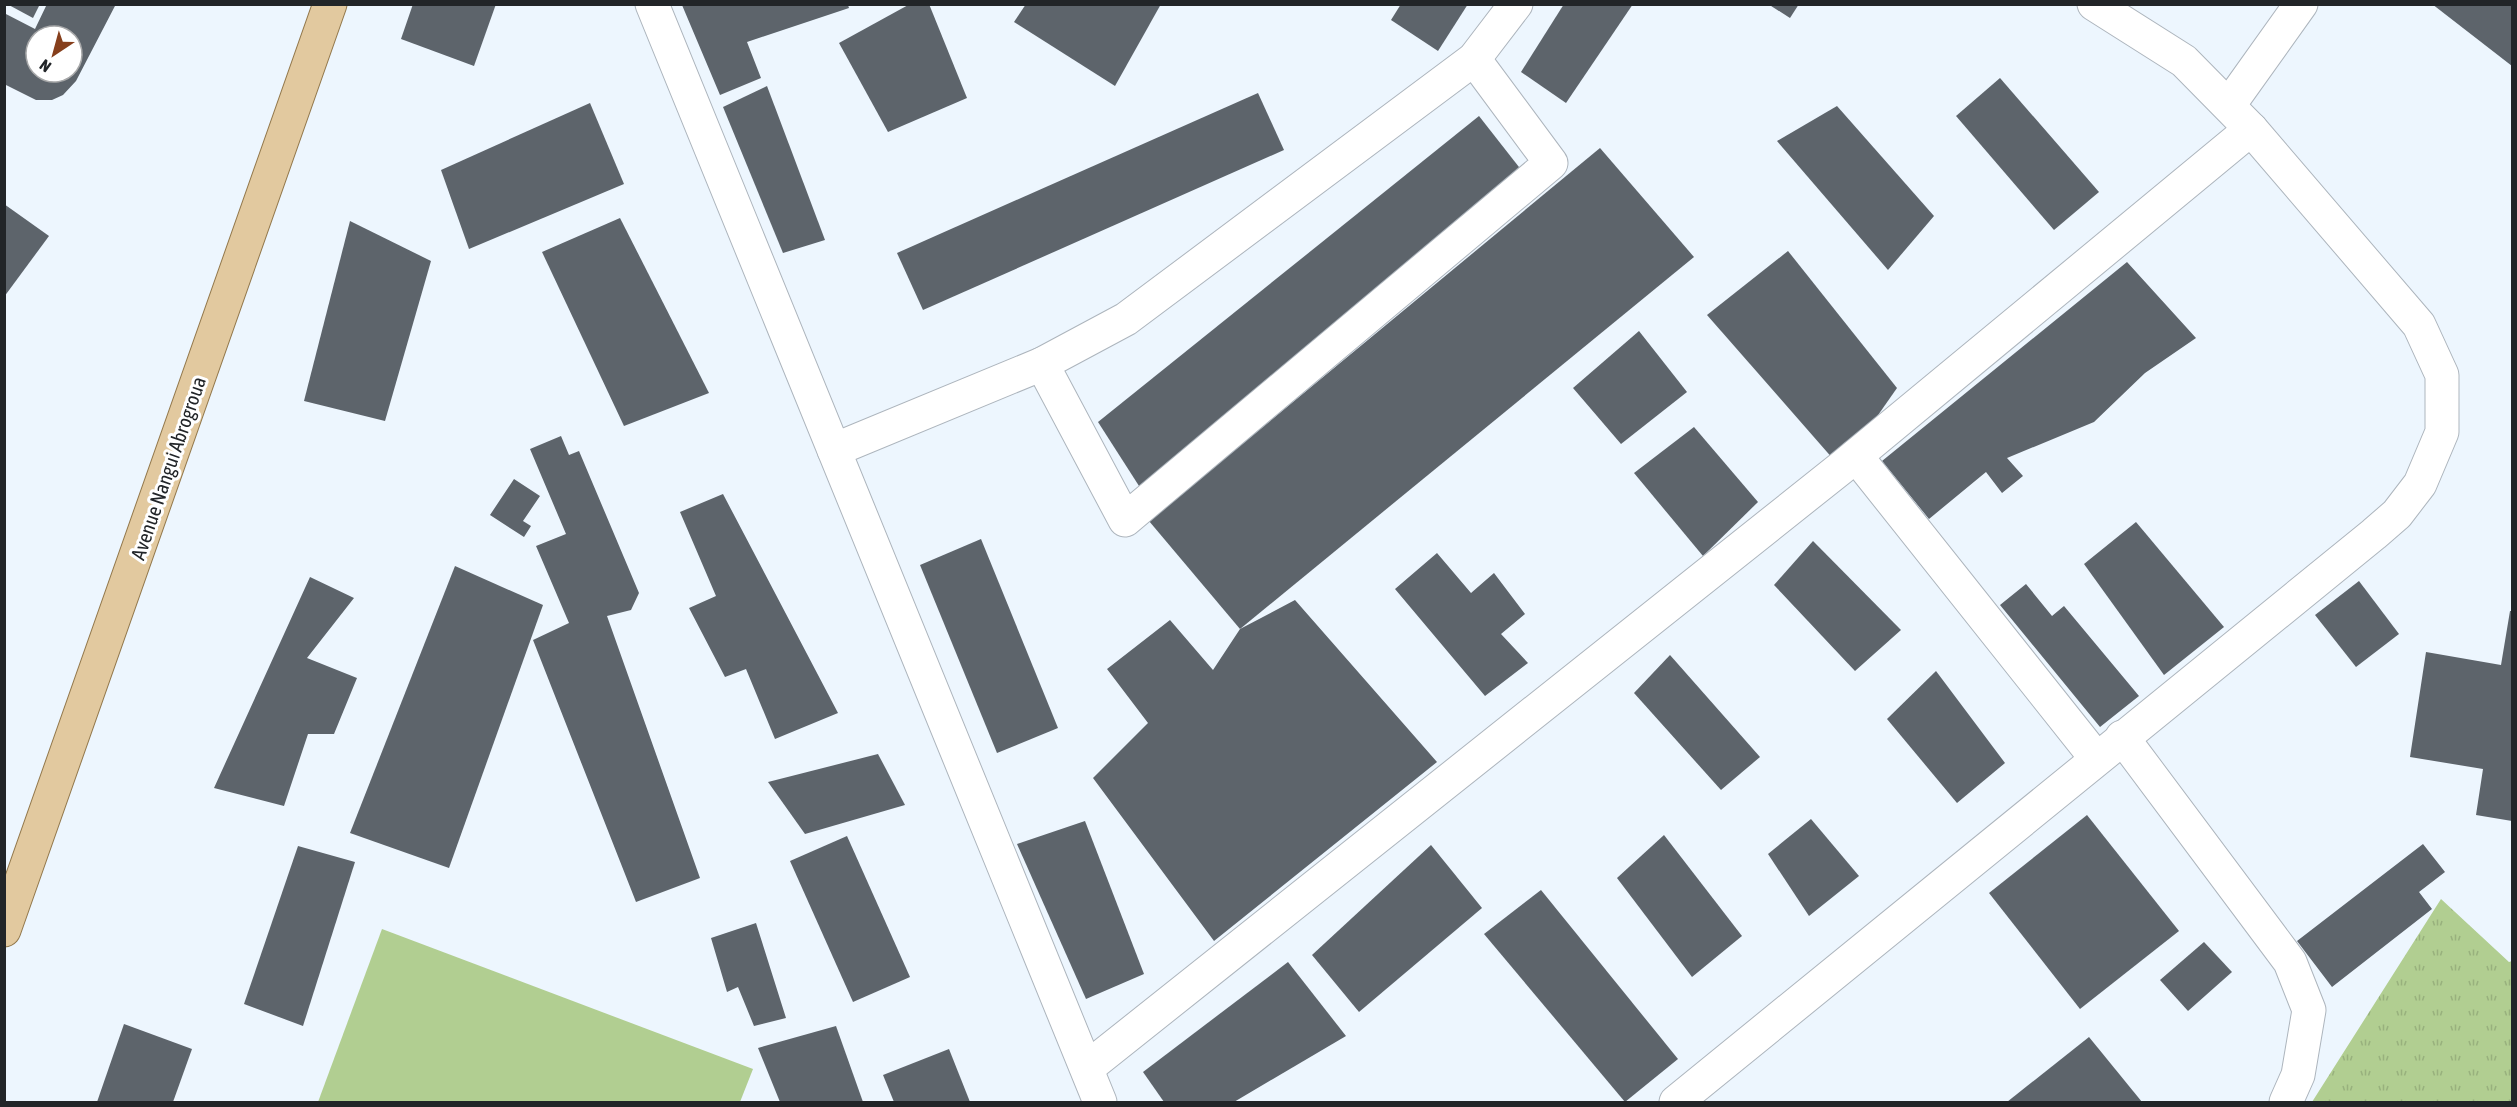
<svg xmlns="http://www.w3.org/2000/svg" width="2517" height="1107" font-family="'Asap Condensed',sans-serif">
<style>
.grass{fill:url(#grass-tufts)}
.pitch{fill:#b1ce91}
.building{fill:#5d646b;fill-rule:evenodd}
.lines{fill:none;stroke-linecap:round;stroke-linejoin:round}
.minor-casing{stroke:#adb5bd;stroke-width:35}
.major-casing{stroke:#92784c;stroke-width:35}
.minor{stroke:#fff;stroke-width:33}
.major{stroke:#e2c99f;stroke-width:33}
.labels{text-anchor:middle;dominant-baseline:central;stroke-width:6;stroke-linejoin:round;paint-order:stroke}
.street-label{font-size:20px;fill:#222528;stroke:#fff}
</style>
<defs>
<pattern id="grass-tufts" width="24" height="20" patternUnits="userSpaceOnUse" patternTransform="scale(1.5)"><rect width="24" height="20" fill="#b1ce91"/><path d="M3 7l-1-3M5 7V3M7 7l1-3M15 17l-1-3M17 17v-4M19 17l1-3" fill="none" stroke="#98b17d"/></pattern>
</defs>
<rect width="100%" height="100%" fill="#edf6fe"/>
<!-- grass -->
<polygon class="grass" points="2441,899 2509,962 2512,961 2512,1102 2312,1102"/>
<!-- pitch -->
<polygon class="pitch" points="382,929 753,1069 740,1102 318,1102"/>
<!-- building -->
<g class="building">
<polygon points="7,4 40,4 33,18"/>
<path d="M47,4H116L76,81L63,95L52,100H36L4,84V13L35,29ZM36,36H72V72H36Z"/>
<polygon points="413,4 496,4 474,66 401,39"/>
<polygon points="910,4 929,4 967,98 888,132 839,43"/>
<polygon points="1026,4 1161,4 1115,86 1014,22"/>
<polygon points="1401,4 1468,4 1438,51 1391,20"/>
<polygon points="1564,4 1633,4 1566,103 1521,72"/>
<polygon points="1768,4 1799,4 1790,18"/>
<polygon points="2432,4 2512,4 2512,66"/>
<polygon points="682,5 848,5 849,8 747,42 761,78 720,95"/>
<polygon points="2000,78 2099,192 2054,230 1956,116"/>
<polygon points="767,86 825,240 783,253 723,107"/>
<polygon points="1258,93 1284,150 923,310 897,253"/>
<polygon points="590,103 624,184 469,249 441,170"/>
<polygon points="1837,106 1934,216 1888,270 1777,141"/>
<polygon points="1479,116 1530,181 1148,500 1098,422"/>
<polygon points="1600,148 1694,257 1240,629 1149,521"/>
<polygon points="4,204 49,236 4,297"/>
<polygon points="620,218 709,393 624,426 542,252"/>
<polygon points="350,221 431,261 385,421 304,401"/>
<polygon points="1788,251 1897,388 1841,468 1707,315"/>
<polygon points="2127,262 2196,338 2145,373 2094,422 2007,458 2023,476 2002,493 1986,472 1929,519 1882,461"/>
<polygon points="1639,331 1687,392 1621,444 1573,388"/>
<polygon points="1694,427 1758,502 1703,556 1634,473"/>
<polygon points="561,436 569,455 579,451 639,593 631,610 607,616 700,878 636,902 533,640 569,623 536,546 566,534 530,449"/>
<polygon points="514,479 540,496 523,521 531,526 524,537 490,515"/>
<polygon points="723,494 838,713 775,739 746,669 725,677 689,608 716,596 680,512"/>
<polygon points="2136,522 2224,627 2164,675 2084,564"/>
<polygon points="981,539 1058,728 997,753 920,565"/>
<polygon points="1813,541 1901,630 1855,671 1774,585"/>
<polygon points="1437,553 1471,593 1494,573 1525,614 1501,634 1528,663 1485,696 1395,589"/>
<polygon points="455,566 543,605 449,868 350,833"/>
<polygon points="310,577 354,598 307,658 357,678 334,734 308,734 284,806 214,788"/>
<polygon points="2359,581 2399,634 2356,667 2315,615"/>
<polygon points="2026,584 2052,616 2064,606 2139,696 2100,727 2000,605"/>
<polygon points="1295,600 1437,762 1214,941 1093,778 1148,723 1107,669 1170,620 1213,670 1240,629"/>
<polygon points="2510,611 2512,611 2512,821 2476,815 2483,769 2410,757 2426,652 2501,665"/>
<polygon points="1670,655 1760,757 1721,790 1634,693"/>
<polygon points="1936,671 2005,763 1957,803 1887,719"/>
<polygon points="878,754 905,805 805,834 768,782"/>
<polygon points="2087,815 2179,931 2080,1009 1989,893"/>
<polygon points="1811,819 1859,876 1809,916 1768,854"/>
<polygon points="1085,821 1144,974 1086,999 1017,844"/>
<polygon points="1664,835 1742,936 1692,977 1617,878"/>
<polygon points="847,836 910,977 853,1002 790,861"/>
<polygon points="2423,844 2445,872 2419,892 2432,909 2332,987 2297,941"/>
<polygon points="1431,845 1482,908 1359,1012 1312,955"/>
<polygon points="298,846 355,862 303,1026 244,1004"/>
<polygon points="1541,890 1678,1059 1625,1102 1484,934"/>
<polygon points="756,923 786,1018 754,1026 738,987 727,992 711,938"/>
<polygon points="2204,942 2232,972 2188,1011 2160,980"/>
<polygon points="1288,962 1346,1036 1234,1102 1164,1102 1143,1072"/>
<polygon points="124,1024 192,1049 173,1102 97,1102"/>
<polygon points="836,1026 863,1102 780,1102 758,1048"/>
<polygon points="2089,1037 2142,1102 2007,1102"/>
<polygon points="949,1049 970,1102 894,1102 883,1075"/>
</g>
<g class="lines">
<defs>
<g id="minor">
<polyline points="652,4 1100,1102"/>
<polyline points="2229,105 2301,4"/>
<polyline points="1042,364 1125,520 1551,163 1474,59"/>
<polyline points="834,450 1042,364 1126,319 1474,59 1516,4"/>
<polyline points="1856,456 2096,758"/>
<polyline points="2122,737 2290,962 2309,1010 2298,1075 2286,1102"/>
<polyline points="1087,1068 1841,468 2251,129"/>
<polyline points="1676,1102 2374,534 2397,514 2420,484 2442,432 2442,375 2419,325 2251,129 2184,61 2094,4"/>
</g>
<polyline id="major" points="4,930 330,4"/>
</defs>
<!-- minor casing -->
<use href="#minor" class="minor-casing"/>
<!-- major casing -->
<use href="#major" class="major-casing"/>
<!-- minor -->
<use href="#minor" class="minor"/>
<!-- major -->
<use href="#major" class="major"/>
</g>
<g class="labels">
<!-- street labels -->
<g class="street-label">
<text transform="translate(168 468) rotate(-71)">Avenue Nangui Abrogroua</text>
</g>
</g>
<!-- border -->
<rect width="2517" height="1107" fill="none" stroke="#222528" stroke-width="12"/>
<!-- north arrow -->
<g transform="translate(54 54) rotate(216)"><circle r="28" fill="#ffffff" stroke="#a7a8a9" stroke-width="1.5"/>
<path d="M0-4.5L10 22L0 15L-10 22Z" fill="#863f1c"/>
<text y="-9" font-size="16" font-weight="bold" text-anchor="middle" fill="#222528">N</text>
</g>
</svg>
